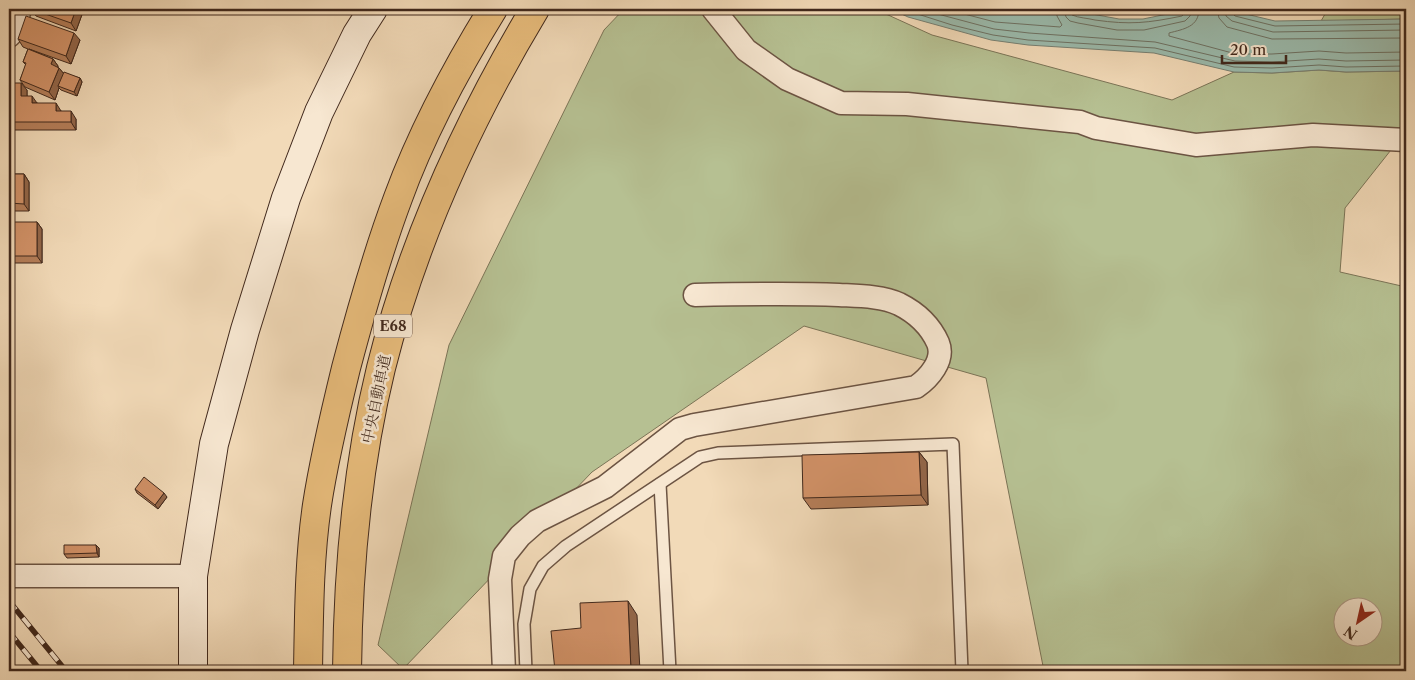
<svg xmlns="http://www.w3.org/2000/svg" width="1415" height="680" font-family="'Libre Caslon Text','Noto Serif JP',serif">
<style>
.green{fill:#b6c092;stroke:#7b7457;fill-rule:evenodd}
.water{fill:#9bbbad;stroke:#778073}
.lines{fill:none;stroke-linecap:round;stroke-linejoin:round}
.shore{stroke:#6e7264;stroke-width:1}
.lane-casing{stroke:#6c5443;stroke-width:14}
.street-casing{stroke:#6c5443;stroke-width:25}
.secondary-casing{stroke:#40281c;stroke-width:30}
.highway-casing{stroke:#40281c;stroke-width:30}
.lane{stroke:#f7e7d1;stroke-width:11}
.street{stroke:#f7e7d1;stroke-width:22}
.secondary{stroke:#f7e7d1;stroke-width:28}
.highway{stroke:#e9bd7c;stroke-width:28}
.rail-casing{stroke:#40281c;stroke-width:5.5}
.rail{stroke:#f7e7d1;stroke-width:4;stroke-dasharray:11;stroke-linecap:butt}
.wall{fill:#b57e59;stroke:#40281c}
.shaded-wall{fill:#936649;stroke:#40281c}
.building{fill:#d29268;stroke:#40281c}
.labels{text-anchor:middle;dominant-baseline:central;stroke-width:5;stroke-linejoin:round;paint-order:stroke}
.shield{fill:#f7e7d1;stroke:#776152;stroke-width:1}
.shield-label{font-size:14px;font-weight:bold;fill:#40281c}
.street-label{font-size:15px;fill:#40281c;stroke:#f7e7d1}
</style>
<rect width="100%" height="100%" fill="#f2dab8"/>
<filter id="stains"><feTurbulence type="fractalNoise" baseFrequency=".004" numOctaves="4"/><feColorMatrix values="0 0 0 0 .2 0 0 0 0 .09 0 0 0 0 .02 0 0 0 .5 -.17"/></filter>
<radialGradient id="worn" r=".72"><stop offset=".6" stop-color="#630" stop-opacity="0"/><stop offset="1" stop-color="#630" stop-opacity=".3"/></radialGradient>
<!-- green -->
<g class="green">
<path d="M624,9H875L932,35L1172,100L1234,72L1272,73L1319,70L1346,72L1406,71V131L1345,208L1340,272L1406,287V671H1044L986,378L804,326L592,472L403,669L378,645L449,345L604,30ZM1342,608H1372V638H1342Z"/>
<polygon points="1328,9 1406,9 1406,19 1321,21"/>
</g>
<!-- water -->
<polygon class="water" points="891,9 1065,9 1119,19 1143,19 1182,11 1225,9 1275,21 1406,19 1406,71 1346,72 1319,70 1272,73 1234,72 1154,53 1028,45 991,40 908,17"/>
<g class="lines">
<!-- shore -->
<g class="shore">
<polyline points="902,9 952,25 993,35 1028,40 1155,48 1234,67 1272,68 1319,65 1346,67 1406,66"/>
<polyline points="919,9 994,29 1029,33 1155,42 1235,61 1272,62 1319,59 1346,61 1406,60"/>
<polyline points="945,9 995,22 1060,27 1062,25 1057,16 1056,9"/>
<polyline points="1064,9 1066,17 1070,21 1078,23 1117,30 1144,30 1185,21 1190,16 1192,9"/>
<path d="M1070,9L1072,15C1079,18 1087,18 1095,20C1130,25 1148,23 1182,16L1185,13L1186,9"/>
<path d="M1199,9C1199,27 1184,29 1169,33V36L1236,54H1272L1319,51L1346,53L1406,52"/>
<polyline points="1217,9 1219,18 1227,27 1272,39 1406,38"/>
<polyline points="1225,9 1226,16 1232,21 1273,32 1406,30"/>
<polyline points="1231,9 1232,13 1235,16 1275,26 1406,24"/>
</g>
<defs>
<g id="lane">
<polyline points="660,484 670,671"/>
<polyline points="526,671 524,624 530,589 543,566 566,546 700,457 718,453 953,444 962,671"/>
</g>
<g id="street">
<polyline points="713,9 746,50 787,79 841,103 907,104 1080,122 1096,128 1196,145 1313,135 1406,140"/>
<polyline points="9,36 13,32 20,9"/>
<polyline points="9,576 193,576"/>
<path d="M504,671L500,579L504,556L520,536L537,521L605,487L680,429L694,425L916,387C929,378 945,360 938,343C930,325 917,313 899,304C882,296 858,296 839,295C791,293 743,294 695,295"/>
</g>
<polyline id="secondary" points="193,671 193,576 214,444 245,330 286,198 319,112 357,34 373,9"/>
<g id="highway">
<path d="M308,671C309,616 309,560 317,505C324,459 335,413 346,368C361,311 377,254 398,198C422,132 456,69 493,9"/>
<path d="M347,671C348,570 357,466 381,368C413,240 467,122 535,9"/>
</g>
</defs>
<!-- lane casing -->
<use href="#lane" class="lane-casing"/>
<!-- street casing -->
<use href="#street" class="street-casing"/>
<!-- secondary casing -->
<use href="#secondary" class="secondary-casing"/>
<!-- highway casing -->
<use href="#highway" class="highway-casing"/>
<!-- lane -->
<use href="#lane" class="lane"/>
<!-- street -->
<use href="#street" class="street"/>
<!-- secondary -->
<use href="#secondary" class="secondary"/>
<!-- highway -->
<use href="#highway" class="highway"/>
<defs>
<g id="rail">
<polyline points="9,601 66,671"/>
<polyline points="9,632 41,671"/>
</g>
</defs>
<!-- rail casing -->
<use href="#rail" class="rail-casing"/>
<!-- rail -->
<use href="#rail" class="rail"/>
</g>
<!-- wall -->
<g class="wall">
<polygon points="31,9 84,9 76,31 36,16"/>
<polygon points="18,39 80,40 71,64 29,49 53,59 58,66 58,67 59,68 63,73 80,78 82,82 77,96 61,90 59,88 55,100 25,87 20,80 26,65 23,62 28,49 23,47"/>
<polygon points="9,83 27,90 27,96 37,103 61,111 76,119 76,130 9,130"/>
<polygon points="9,174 24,174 29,182 29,211 9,211"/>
<polygon points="37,222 42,229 42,263 9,263 9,227 14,227"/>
<polygon points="919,452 927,462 928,505 811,509 803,498"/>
<polygon points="135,489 167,497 158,509 137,493"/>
<polygon points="96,545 99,548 99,557 67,558 64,554"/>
</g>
<!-- shaded-wall -->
<g class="shaded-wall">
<polygon points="76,9 84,9 76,31 71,23"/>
<polygon points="74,33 80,40 71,64 66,56"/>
<polygon points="53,59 58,66 56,71 51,64"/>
<polygon points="59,68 65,75 58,86 59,88 55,100 49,92"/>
<polygon points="80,78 82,82 77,96 74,92"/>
<polygon points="21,83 27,90 27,103 21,96"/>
<polygon points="32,96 37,103 32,103"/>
<polygon points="56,103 61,111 61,119 56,111"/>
<polygon points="71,111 76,119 76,130 71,122"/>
<polygon points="24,174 29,182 29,211 24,204"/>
<polygon points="37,222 42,229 42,263 37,256"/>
<polygon points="919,452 927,462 928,505 921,495"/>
<polygon points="164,493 167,497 158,509 155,505"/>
<polygon points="96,545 99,548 99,557 97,553"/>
<polygon points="628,601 637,615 640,671 631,671"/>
</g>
<!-- building -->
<g class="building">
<polygon points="31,9 76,9 71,23"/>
<polygon points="26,16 74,33 66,56 18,39"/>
<polygon points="28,49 53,59 51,64 59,68 49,92 20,80 26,63 23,62"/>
<polygon points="64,72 80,78 74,92 58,86"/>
<polygon points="9,83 21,83 21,96 32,96 32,103 56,103 56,111 71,111 71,122 9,122"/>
<polygon points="9,174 24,174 24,204 9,203"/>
<polygon points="14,222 37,222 37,256 9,256 9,227 14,227"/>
<polygon points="919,452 921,495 803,498 802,455"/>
<polygon points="144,477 164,493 155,505 135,489"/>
<polygon points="64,545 96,545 97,553 64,554"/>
<polygon points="628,601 631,671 555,671 551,631 581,628 580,603"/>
</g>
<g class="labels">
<!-- shield labels -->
<rect class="shield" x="374" y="314.5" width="38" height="23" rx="4"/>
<g class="shield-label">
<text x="393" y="326">E68</text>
</g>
<!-- street labels -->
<g class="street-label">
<text transform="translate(376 399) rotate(-78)">中央自動車道</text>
</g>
</g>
<!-- margin -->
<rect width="1415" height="680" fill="none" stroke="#f2dab8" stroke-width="30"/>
<rect x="10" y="10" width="1395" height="660" fill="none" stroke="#40281c" stroke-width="2.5"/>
<rect x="15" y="15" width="1385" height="650" fill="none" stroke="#40281c"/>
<!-- north arrow -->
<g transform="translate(1358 622) rotate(214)"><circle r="24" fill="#f7e7d1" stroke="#ae9b89"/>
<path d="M0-4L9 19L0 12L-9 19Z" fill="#8f2418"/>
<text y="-8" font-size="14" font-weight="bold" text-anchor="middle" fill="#40281c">N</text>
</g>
<!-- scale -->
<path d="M1222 55v8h64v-8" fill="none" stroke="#40281c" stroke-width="2.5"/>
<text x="1230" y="55" font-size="15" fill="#40281c" stroke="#f7e7d1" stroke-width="4" paint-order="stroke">20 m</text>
<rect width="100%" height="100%" filter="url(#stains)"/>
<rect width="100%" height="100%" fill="url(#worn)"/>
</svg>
